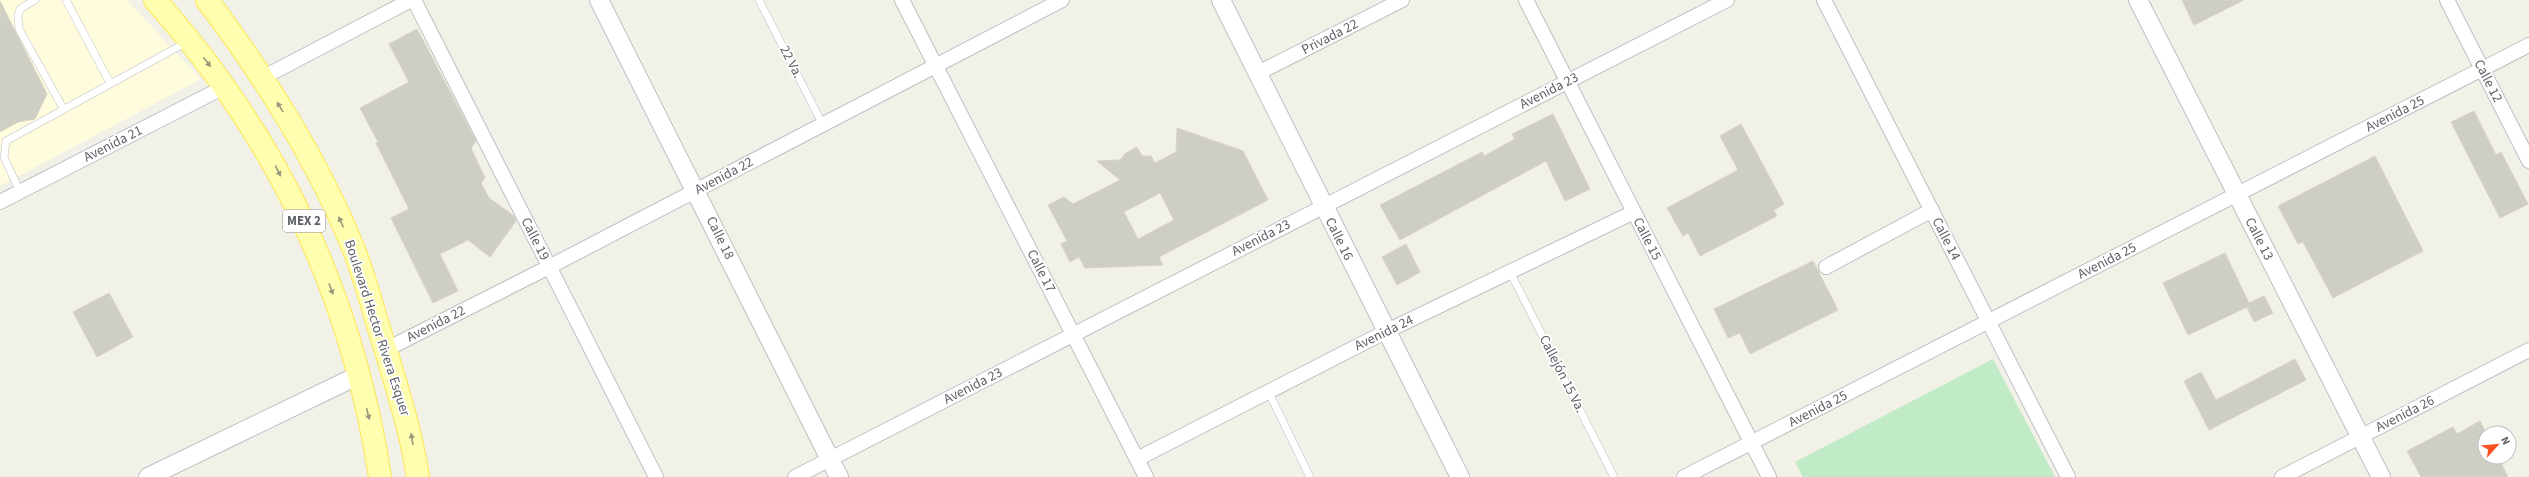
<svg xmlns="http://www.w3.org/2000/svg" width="2529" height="477" font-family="'Source Sans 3',sans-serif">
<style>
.commercial{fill:#fffcde}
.green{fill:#c1ebc7}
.building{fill:#cfcec5;stroke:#d7d4c4;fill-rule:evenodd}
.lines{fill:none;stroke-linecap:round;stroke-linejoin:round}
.service-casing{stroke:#bebfc6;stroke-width:8}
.minor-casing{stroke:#bebfc6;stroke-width:16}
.tertiary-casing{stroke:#bebfc6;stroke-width:20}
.primary-casing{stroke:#ffe752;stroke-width:24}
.service{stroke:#fff;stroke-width:7}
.minor{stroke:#fff;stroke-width:14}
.tertiary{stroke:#fff;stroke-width:18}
.primary{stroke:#fffdae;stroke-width:22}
.oneway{fill:#969880}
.labels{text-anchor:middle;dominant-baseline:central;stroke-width:3.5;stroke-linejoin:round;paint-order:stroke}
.shield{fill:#fff;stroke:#8e9095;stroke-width:1}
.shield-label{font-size:13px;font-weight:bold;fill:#5e6168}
.street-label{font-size:14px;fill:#5e6168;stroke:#fff}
</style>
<rect width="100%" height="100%" fill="#f2f1e7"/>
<!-- commercial -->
<polygon class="commercial" points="0,0 127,0 201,79 0,186"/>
<!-- green -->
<polygon class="green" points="1993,359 2055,477 1803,477 1795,462"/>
<!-- building -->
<g class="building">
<polygon points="2182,0 2244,0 2194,25"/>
<polygon points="0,1 47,94 35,119 18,122 0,132"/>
<polygon points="417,29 476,141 471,148 485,178 481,183 489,198 514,216 516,221 490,257 468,240 440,254 458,291 433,303 391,218 409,209 376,143 378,142 360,108 409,82 389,44"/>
<polygon points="2474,111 2496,155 2501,152 2528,204 2500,218 2451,122"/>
<polygon points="1553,114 1590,189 1565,201 1546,161 1400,240 1380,205 1482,152 1484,156 1515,139 1512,134"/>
<polygon points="1741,124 1784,204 1774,210 1777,216 1700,256 1688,233 1683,236 1667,208 1738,170 1720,136"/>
<path d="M1177,128L1243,151L1268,200L1159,257L1163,265L1085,268L1079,257L1070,262L1061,244L1067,241L1048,205L1064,197L1073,204L1120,180L1097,161L1120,160L1126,153L1137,147L1142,156H1151L1155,163L1176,152ZM1160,193L1174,220L1138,239L1124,212Z"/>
<polygon points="2375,156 2423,251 2333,298 2303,242 2298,244 2278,206"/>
<polygon points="1406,244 1420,272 1397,285 1382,257"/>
<polygon points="2225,253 2249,303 2264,296 2273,313 2254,322 2247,307 2188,335 2163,283"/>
<polygon points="1813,261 1838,310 1750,354 1740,333 1728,338 1714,309"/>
<polygon points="109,293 133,337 97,357 73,312"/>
<polygon points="2295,359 2306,380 2209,430 2184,381 2201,372 2216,400"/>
<polygon points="2480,421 2486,433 2485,457 2498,457 2508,477 2421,477 2407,451 2453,427 2457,434"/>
</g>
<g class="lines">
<defs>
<g id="service">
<polyline points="35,0 20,9 18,16 19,29 63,108"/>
<polyline points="66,0 110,83"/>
<polyline points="759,0 823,125"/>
<polyline points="20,192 4,157 6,141 187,42"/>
<polyline points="1510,272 1614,477"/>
<polyline points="1268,391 1310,477"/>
</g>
<g id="minor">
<polyline points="414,0 656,477"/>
<polyline points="902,0 1146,477"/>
<polyline points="1526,0 1769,477"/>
<polyline points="1824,0 2068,477"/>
<polyline points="2447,0 2529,161"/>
<polyline points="1258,73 1402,0"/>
<polyline points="262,78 411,0"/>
<polyline points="0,202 226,86"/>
<polyline points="1826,267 1932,210"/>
<polyline points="385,350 549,267 1062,0"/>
<polyline points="1137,459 1385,332 1634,212"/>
<polyline points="795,477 1727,0"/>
<polyline points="1684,477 2529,45"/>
<polyline points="2282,477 2529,350"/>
</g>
<g id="tertiary">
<polyline points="599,0 839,477"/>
<polyline points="1221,0 1460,477"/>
<polyline points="2138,0 2381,477"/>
<polyline points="148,477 359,375"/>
</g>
<g id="primary">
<path d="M155,0C278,138 352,294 380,477"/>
<path d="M207,0C265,77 318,160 354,250C367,283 375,318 386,351C399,395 411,432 418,477"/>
</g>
</defs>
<!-- service casing -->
<use href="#service" class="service-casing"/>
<!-- minor casing -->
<use href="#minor" class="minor-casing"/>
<!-- tertiary casing -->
<use href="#tertiary" class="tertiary-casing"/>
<!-- primary casing -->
<use href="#primary" class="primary-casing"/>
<!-- service -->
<use href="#service" class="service"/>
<!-- minor -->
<use href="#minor" class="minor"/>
<!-- tertiary -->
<use href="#tertiary" class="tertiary"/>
<!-- primary -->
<use href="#primary" class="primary"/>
</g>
<!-- one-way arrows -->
<defs><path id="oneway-solid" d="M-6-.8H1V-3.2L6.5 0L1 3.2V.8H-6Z"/></defs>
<g class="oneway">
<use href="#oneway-solid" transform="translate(207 62) rotate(53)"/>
<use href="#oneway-solid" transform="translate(280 107) rotate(-121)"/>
<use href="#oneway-solid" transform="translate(278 171) rotate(63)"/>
<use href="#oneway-solid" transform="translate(341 222) rotate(-114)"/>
<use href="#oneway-solid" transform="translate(331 289) rotate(70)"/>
<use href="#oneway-solid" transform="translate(368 414) rotate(77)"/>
<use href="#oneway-solid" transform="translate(412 439) rotate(-100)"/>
</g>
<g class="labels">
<!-- shield labels -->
<rect class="shield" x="283" y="210" width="42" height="22" rx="3"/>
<g class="shield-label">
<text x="304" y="221">MEX 2</text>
</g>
<!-- street labels -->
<g class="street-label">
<text transform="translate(1330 37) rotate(-27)">Privada 22</text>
<text transform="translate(791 62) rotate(63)">22 Va.</text>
<text transform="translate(2488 81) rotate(63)">Calle 12</text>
<text transform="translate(1549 91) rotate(-27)">Avenida 23</text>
<text transform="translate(2395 114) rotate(-27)">Avenida 25</text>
<text transform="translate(113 144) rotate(-27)">Avenida 21</text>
<text transform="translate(724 176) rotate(-28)">Avenida 22</text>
<text transform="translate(720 238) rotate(64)">Calle 18</text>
<text transform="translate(1261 238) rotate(-27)">Avenida 23</text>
<text transform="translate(535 239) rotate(63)">Calle 19</text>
<text transform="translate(1339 239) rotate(64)">Calle 16</text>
<text transform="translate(1647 239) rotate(63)">Calle 15</text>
<text transform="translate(1946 239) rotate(63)">Calle 14</text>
<text transform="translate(2259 239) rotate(63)">Calle 13</text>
<text transform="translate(2107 261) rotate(-27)">Avenida 25</text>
<text transform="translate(1041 271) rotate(63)">Calle 17</text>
<text transform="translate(436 324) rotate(-27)">Avenida 22</text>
<text transform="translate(377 328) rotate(72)">Boulevard Hector Rivera Esquer</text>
<text transform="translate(1384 333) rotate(-26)">Avenida 24</text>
<text transform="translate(1562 374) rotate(63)">Callejón 15 Va.</text>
<text transform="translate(973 386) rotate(-27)">Avenida 23</text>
<text transform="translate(1818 409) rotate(-27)">Avenida 25</text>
<text transform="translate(2405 414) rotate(-27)">Avenida 26</text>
</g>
</g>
<!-- north arrow -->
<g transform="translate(2497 445) rotate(63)"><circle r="19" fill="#ffffff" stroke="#bfc0c3"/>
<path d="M0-3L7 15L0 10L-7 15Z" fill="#fb5223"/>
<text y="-6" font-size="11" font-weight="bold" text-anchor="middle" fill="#5e6168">N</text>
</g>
</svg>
